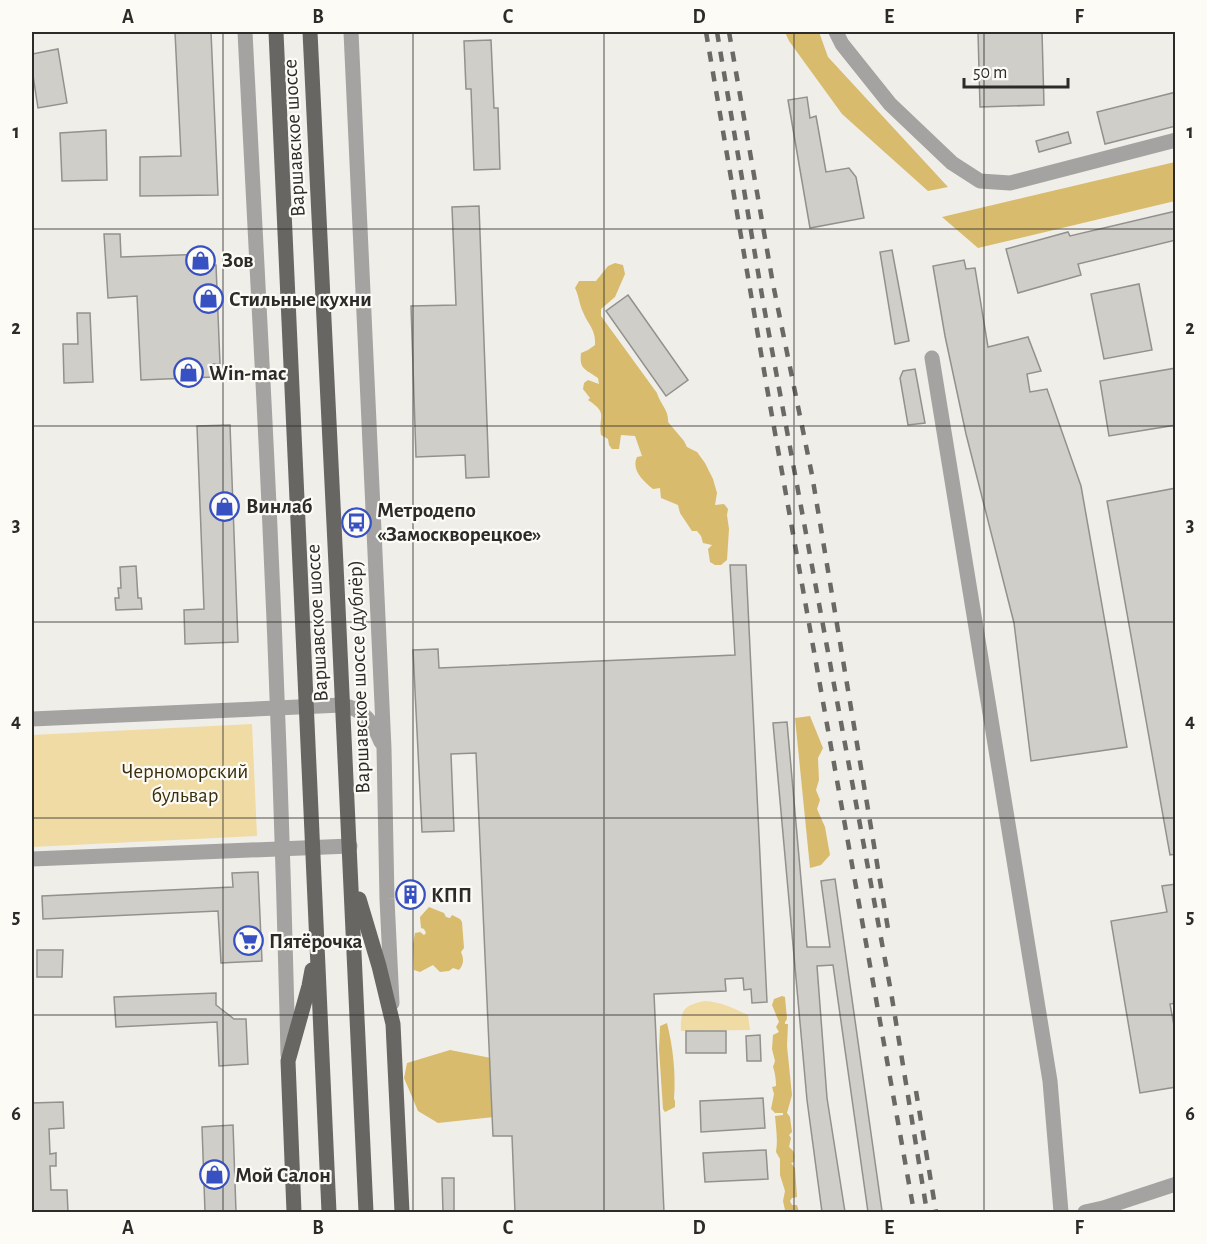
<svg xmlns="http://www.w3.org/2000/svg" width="1207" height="1244" font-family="'Alegreya Sans',sans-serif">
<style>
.green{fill:#f1dba4}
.forest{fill:#d8bb6d}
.building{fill:#d0cec9;stroke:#93918d;stroke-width:1.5}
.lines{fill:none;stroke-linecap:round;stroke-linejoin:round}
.minor{stroke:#a4a3a1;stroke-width:15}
.major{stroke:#676662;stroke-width:15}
.rail{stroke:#6a6966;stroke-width:4.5;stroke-dasharray:10 10;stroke-linecap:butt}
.grid{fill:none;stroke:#2c2b2a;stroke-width:1.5;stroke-opacity:0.55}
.labels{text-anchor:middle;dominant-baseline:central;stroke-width:4.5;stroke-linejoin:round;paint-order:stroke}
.street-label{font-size:21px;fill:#2c2b2a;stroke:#fdfbf6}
.poi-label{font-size:21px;font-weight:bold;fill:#2c2b2a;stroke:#fdfbf6;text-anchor:start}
.park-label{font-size:21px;fill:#3b2f0c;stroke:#fdfbf6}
.neatline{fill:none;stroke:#2c2b2a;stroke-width:2}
.grid-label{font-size:20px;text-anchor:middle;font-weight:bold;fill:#2c2b2a}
</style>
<rect width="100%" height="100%" fill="#f0eee9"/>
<!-- green -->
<g class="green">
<polygon points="252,724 257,836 32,847 32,735"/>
<path d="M705,1001C721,1002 733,1008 748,1015L750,1030L681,1031C680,1010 684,1005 705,1001Z"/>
</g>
<!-- forest -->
<g class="forest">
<polygon points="785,32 819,32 828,57 948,187 928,191 842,114 789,41"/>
<polygon points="1175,162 1175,201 978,248 942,217"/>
<path d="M615,263L623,265L625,274L615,297L601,309V316L657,393C660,404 669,410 668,422L684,441L687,447L697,452L705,463L713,479L717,493L715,505L724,504L728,509L727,515L729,529L727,560L721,565H715L710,562L708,549L712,545L703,543L701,536L697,531H692L680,513L678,505L661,498L660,488L653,489C643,481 631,470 637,457L642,456L635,436L621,435L619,449H612L609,445L608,439L601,435C598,415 609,414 588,400L590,398L583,389L584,383L588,380L599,384L598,378C586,369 579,370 581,353L588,350L595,345C596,329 588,325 583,312C579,304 579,296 575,288L579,281H596L608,266Z"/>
<polygon points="810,716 823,748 818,758 819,780 816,790 820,800 817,809 825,827 830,855 821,865 810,868 795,718"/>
<path d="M429,907L444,913L446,917L450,918L452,915L460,919L462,922L464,948L461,952C464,959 464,964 459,970L453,968L449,971L440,972L433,965L420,972L414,970L413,944L415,933L420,932L424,935L426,933L424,929L421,928L420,917Z"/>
<path d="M782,996L785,997L787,1019L785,1022V1024H788L787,1046L792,1095L787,1113L790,1117L792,1132L789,1135L791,1138L789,1147C795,1152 795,1154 794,1162L791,1163L795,1168L797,1197L792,1198L790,1201L792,1205H797L799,1212H784L785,1210L783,1201L785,1191L780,1175V1159L776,1152C778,1140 776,1128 775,1116L783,1115V1113H775L771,1109L774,1094L772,1087L776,1086C776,1080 775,1072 773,1067L775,1061L772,1049L773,1035L779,1032L776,1027L779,1022L772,1005L774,999Z"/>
<path d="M667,1023C673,1047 676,1074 674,1099L675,1101V1107L665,1112L663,1109L659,1049L660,1026Z"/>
<polygon points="450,1050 491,1058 494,1117 438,1123 418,1111 404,1078 407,1063"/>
</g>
<!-- building -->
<g class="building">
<polygon points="175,32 211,32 218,195 140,196 140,157 181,156"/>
<polygon points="978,32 1042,32 1044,105 980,107"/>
<polygon points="491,40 494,108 498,108 500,169 474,170 471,89 466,89 464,41"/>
<polygon points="58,49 67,103 38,108 32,69 32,54"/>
<polygon points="1176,92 1176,126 1105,144 1097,112"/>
<polygon points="807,97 810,118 816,116 826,172 849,168 856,177 864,218 810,228 788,100"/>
<polygon points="106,130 107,180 62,181 60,133"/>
<polygon points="1068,132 1071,143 1039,152 1036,141"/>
<polygon points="479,206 489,477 466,478 465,455 416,457 411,306 456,305 452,207"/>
<polygon points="1176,211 1176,240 1078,264 1081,275 1018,293 1006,249 1068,232 1070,236"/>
<polygon points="104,234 120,234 121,257 208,254 209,266 216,265 220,364 213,364 214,377 141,380 137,296 108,298"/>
<polygon points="892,250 909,341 895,344 880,252"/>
<polygon points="964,260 966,269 975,268 988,347 1028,337 1041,371 1027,374 1030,392 1047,389 1081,486 1127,747 1031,761 1014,623 966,434 945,336 933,266"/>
<polygon points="1139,284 1152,350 1104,359 1091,294"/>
<polygon points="628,295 688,380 666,396 606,311"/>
<polygon points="77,313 90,313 93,382 64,383 63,344 78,344"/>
<polygon points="1176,368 1176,425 1109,436 1100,381"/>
<polygon points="915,369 925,423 908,425 900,378 903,371"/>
<polygon points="230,425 238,642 185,644 184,610 204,609 197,426"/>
<polygon points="1176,488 1176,854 1170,855 1107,501"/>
<polygon points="730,565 746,565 767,1002 752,1003 751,989 744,990 743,978 725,979 726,991 654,994 664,1212 515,1212 512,1136 493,1136 476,753 451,754 454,831 422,832 413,650 438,649 439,668 735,655"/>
<polygon points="136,566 138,598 141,598 142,609 116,610 115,598 119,598 118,588 121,588 120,567"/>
<polygon points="787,722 807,947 830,947 821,881 835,879 882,1211 868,1212 833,965 817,966 827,1098 845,1212 822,1212 807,1100 773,723"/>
<polygon points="258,872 262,961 221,963 218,911 43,919 42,896 233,887 232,873"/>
<polygon points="1176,884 1176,1003 1170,1004 1176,1036 1176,1087 1140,1093 1111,921 1167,912 1162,886"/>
<polygon points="37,950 63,950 62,977 37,977"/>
<polygon points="216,993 216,1005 234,1019 246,1019 248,1064 219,1066 217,1022 116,1027 114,997"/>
<rect x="686" y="1031" width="40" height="22"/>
<polygon points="760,1035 761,1061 747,1061 746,1036"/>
<polygon points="763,1098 765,1128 701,1132 700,1101"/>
<polygon points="63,1102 64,1128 49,1129 50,1154 56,1153 56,1166 50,1166 51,1190 67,1190 68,1212 32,1212 32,1103"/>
<polygon points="233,1125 236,1212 205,1212 202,1127"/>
<polygon points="766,1150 768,1179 705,1182 703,1153"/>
<polygon points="442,1178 454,1178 454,1212 443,1212"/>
</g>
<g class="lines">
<!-- minor -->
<g class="minor">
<path d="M245,32C251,155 258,278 264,402C275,619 283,837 288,1055"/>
<polyline points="351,32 384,748 387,899 392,1003"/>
<polyline points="836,32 842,44 890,104 952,163 980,181 1010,183 1176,140"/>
<polyline points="932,358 1050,1081 1061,1212"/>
<path d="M32,719L342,705C363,709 373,722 381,742"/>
<polyline points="32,859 350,846"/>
<polyline points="1085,1212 1103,1208 1176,1184"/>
</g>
<!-- major -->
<g class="major">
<polyline points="276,32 329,1212"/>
<path d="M310,32C329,425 349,819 366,1212"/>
<polyline points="359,899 379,966 393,1024 402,1212"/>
<polyline points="294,1212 288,1061 309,986 312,970"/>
</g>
<!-- rail -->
<g class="rail">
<polyline points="706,32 767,388 914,1212"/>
<polyline points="717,32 764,307 891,992 927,1212"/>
<polyline points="729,32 773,284 812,475 888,929"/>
<polyline points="916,1091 936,1212"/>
</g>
</g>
<!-- grid -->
<path class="grid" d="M223,32V1212M413,32V1212M604,32V1212M794,32V1212M984,32V1212M32,229H1176M32,426H1176M32,622H1176M32,818H1176M32,1015H1176"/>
<!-- icons -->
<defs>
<symbol id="shop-ring" viewBox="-11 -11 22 22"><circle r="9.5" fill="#fdfbf6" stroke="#3750c2" stroke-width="1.5"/><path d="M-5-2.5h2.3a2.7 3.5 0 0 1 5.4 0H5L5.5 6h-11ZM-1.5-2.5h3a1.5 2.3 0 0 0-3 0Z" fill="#3750c2"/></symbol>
<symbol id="bus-ring" viewBox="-11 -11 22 22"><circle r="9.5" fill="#fdfbf6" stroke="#3750c2" stroke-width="1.5"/><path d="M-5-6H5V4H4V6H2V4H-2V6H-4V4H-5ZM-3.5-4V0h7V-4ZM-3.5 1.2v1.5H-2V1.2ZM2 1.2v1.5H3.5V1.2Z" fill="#3750c2"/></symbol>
<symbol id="building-ring" viewBox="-11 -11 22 22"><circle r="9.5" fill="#fdfbf6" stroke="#3750c2" stroke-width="1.5"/><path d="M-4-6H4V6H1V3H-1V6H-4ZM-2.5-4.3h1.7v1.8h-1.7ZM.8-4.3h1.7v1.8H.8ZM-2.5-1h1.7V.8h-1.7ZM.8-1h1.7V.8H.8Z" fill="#3750c2"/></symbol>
<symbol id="supermarket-ring" viewBox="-11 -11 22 22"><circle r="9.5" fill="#fdfbf6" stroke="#3750c2" stroke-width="1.5"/><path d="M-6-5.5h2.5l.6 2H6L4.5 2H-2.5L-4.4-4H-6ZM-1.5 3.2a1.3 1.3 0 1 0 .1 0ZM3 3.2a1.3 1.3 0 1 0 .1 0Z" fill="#3750c2"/></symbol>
</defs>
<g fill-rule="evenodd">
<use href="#shop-ring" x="184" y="244" width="33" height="33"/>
<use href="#shop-ring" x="192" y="282" width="33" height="33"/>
<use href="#shop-ring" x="172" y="356" width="33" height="33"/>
<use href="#shop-ring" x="208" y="490" width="33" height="33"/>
<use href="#bus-ring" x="340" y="506" width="33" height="33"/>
<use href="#building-ring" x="394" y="878" width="33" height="33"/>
<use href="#supermarket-ring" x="232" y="924" width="33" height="33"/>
<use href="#shop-ring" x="198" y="1158" width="33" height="33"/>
</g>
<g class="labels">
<!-- street labels -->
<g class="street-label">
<text transform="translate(294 138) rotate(-93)">Варшавское шоссе</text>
<text transform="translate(317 623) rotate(-93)">Варшавское шоссе</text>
<text transform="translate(359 677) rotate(-92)">Варшавское шоссе (дублёр)</text>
</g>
<!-- poi labels -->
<g class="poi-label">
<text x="222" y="260">Зов</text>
<text x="229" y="299">Стильные кухни</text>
<text x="209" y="373">Win-mac</text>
<text x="246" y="506">Винлаб</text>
<text x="377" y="510">Метродепо<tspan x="377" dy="24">«Замоскворецкое»</tspan></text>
<text x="431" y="895">КПП</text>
<text x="269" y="941">Пятёрочка</text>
<text x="235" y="1175">Мой Салон</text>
</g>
<!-- park labels -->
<g class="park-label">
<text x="185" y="771">Черноморский<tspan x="185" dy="24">бульвар</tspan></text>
</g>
</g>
<!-- border -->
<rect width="1207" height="1244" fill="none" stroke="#fdfbf6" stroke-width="66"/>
<!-- scale -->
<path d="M964 78v9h104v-9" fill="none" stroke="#2c2b2a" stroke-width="3"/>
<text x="973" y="78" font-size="18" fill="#2c2b2a" stroke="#fdfbf6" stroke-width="4.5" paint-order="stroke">50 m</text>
<rect x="33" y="33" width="1141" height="1178" class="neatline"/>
<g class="grid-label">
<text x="128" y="23">A</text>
<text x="318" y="23">B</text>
<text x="508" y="23">C</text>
<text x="699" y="23">D</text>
<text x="889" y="23">E</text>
<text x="1079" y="23">F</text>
<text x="16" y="138">1</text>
<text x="1190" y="138">1</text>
<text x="16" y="334">2</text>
<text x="1190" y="334">2</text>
<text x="16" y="531">3</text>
<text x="1190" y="531">3</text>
<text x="16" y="727">4</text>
<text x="1190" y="727">4</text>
<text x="16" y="923">5</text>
<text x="1190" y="923">5</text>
<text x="16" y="1120">6</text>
<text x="1190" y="1120">6</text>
<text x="128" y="1234">A</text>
<text x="318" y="1234">B</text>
<text x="508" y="1234">C</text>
<text x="699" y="1234">D</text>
<text x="889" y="1234">E</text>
<text x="1079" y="1234">F</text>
</g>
</svg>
